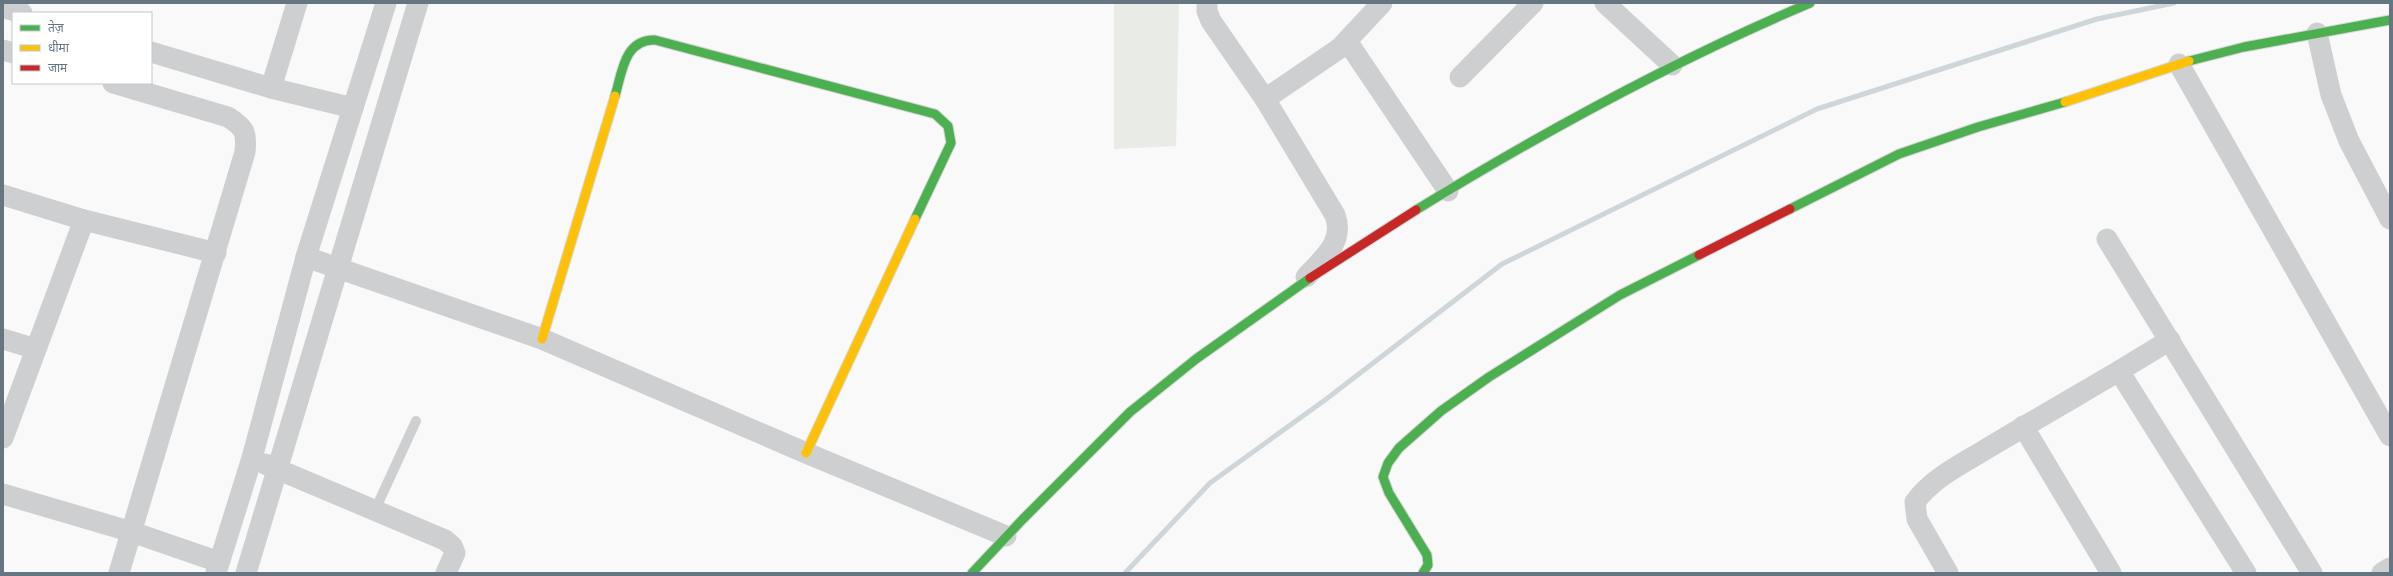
<svg xmlns="http://www.w3.org/2000/svg" width="2393" height="576" font-family="'PT Sans','Noto Sans Devanagari',sans-serif">
<style>
.green{fill:#e8ebe6}
.lines{fill:none;stroke-linecap:round;stroke-linejoin:round}
.stream{stroke:#ced6d9;stroke-width:5}
.fast-casing{stroke:#d5d6d7;stroke-width:11}
.slow-casing{stroke:#d5d6d7;stroke-width:11}
.jam-casing{stroke:#d5d6d7;stroke-width:11}
.lane{stroke:#cecfd0;stroke-width:10}
.street{stroke:#cecfd0;stroke-width:21}
.fast{stroke:#4caf50;stroke-width:9}
.slow{stroke:#ffc107;stroke-width:9}
.jam{stroke:#c62828;stroke-width:9}
</style>
<rect width="100%" height="100%" fill="#f9f9f9"/>
<!-- green -->
<polygon class="green" points="1114,3 1179,3 1176,146 1114,149"/>
<g class="lines">
<!-- stream -->
<polyline class="stream" points="1125,573 1210,483 1325,400 1502,264 1817,109 2097,19 2174,3"/>
<defs>
<g id="fast">
<polyline points="2189,61 2244,47 2390,20"/>
<path d="M615,96C622,73 624,39 655,40L935,114L948,126L951,143L915,219"/>
<polyline points="1790,209 1899,154 1978,127 2065,102"/>
<path d="M1416,210C1543,132 1673,61 1810,3"/>
<polyline points="972,573 1023,519 1130,412 1196,359 1310,278"/>
<polyline points="1423,573 1428,565 1427,555 1389,493 1383,477 1388,463 1399,448 1441,411 1489,377 1620,295 1699,255"/>
</g>
<g id="slow">
<polyline points="2065,102 2189,61"/>
<polyline points="542,339 615,96"/>
<polyline points="806,453 915,219"/>
</g>
<g id="jam">
<polyline points="1699,255 1790,209"/>
<polyline points="1310,278 1416,210"/>
</g>
</defs>
<!-- fast casing -->
<use href="#fast" class="fast-casing"/>
<!-- slow casing -->
<use href="#slow" class="slow-casing"/>
<!-- jam casing -->
<use href="#jam" class="jam-casing"/>
<!-- lane -->
<polyline class="lane" points="375,510 416,421"/>
<!-- street -->
<g class="street">
<path d="M1207,3V11L1211,21L1265,99L1335,215C1345,242 1323,258 1306,277"/>
<polyline points="1605,3 1672,65"/>
<polyline points="8,9 22,13"/>
<polyline points="2317,33 2331,95 2349,141 2390,219"/>
<polyline points="1347,41 1448,191"/>
<polyline points="3,50 13,53"/>
<polyline points="151,52 271,88 353,108"/>
<polyline points="2179,64 2390,436"/>
<polyline points="1460,77 1533,3"/>
<path d="M113,83L228,117C245,128 247,132 245,152L119,573"/>
<polyline points="271,88 297,3"/>
<polyline points="1265,99 1340,48 1382,3"/>
<polyline points="3,195 84,220 3,438"/>
<polyline points="84,220 216,253"/>
<polyline points="2107,239 2312,573"/>
<polyline points="306,257 542,339 806,453 1006,536"/>
<polyline points="3,339 36,349"/>
<polyline points="2170,340 2119,371 2246,573"/>
<polyline points="2023,426 2111,573"/>
<polyline points="265,464 445,540 452,546 455,553 446,573"/>
<polyline points="3,494 132,532 219,562"/>
<polyline points="216,573 252,458 306,257 386,3"/>
<polyline points="246,573 418,3"/>
<path d="M1948,573L1917,519L1915,502C1932,479 1958,466 1983,451C2028,424 2073,398 2119,371"/>
<polyline points="2382,573 2390,568"/>
</g>
<!-- fast -->
<use href="#fast" class="fast"/>
<!-- slow -->
<use href="#slow" class="slow"/>
<!-- jam -->
<use href="#jam" class="jam"/>
</g>
<!-- border -->
<rect width="2393" height="576" fill="none" stroke="#657683" stroke-width="8"/>
<!-- legend -->
<rect x="12" y="12" width="140" height="72" fill="#ffffff" stroke="#c1c8cd"/>
<rect x="20" y="25" width="20" height="6" fill="#4caf50" stroke="#c1c8cd"/>
<text x="48" y="32" font-size="12" fill="#657683">तेज़</text>
<rect x="20" y="45" width="20" height="6" fill="#ffc107" stroke="#c1c8cd"/>
<text x="48" y="52" font-size="12" fill="#657683">धीमा</text>
<rect x="20" y="65" width="20" height="6" fill="#c62828" stroke="#c1c8cd"/>
<text x="48" y="72" font-size="12" fill="#657683">जाम</text>
</svg>
